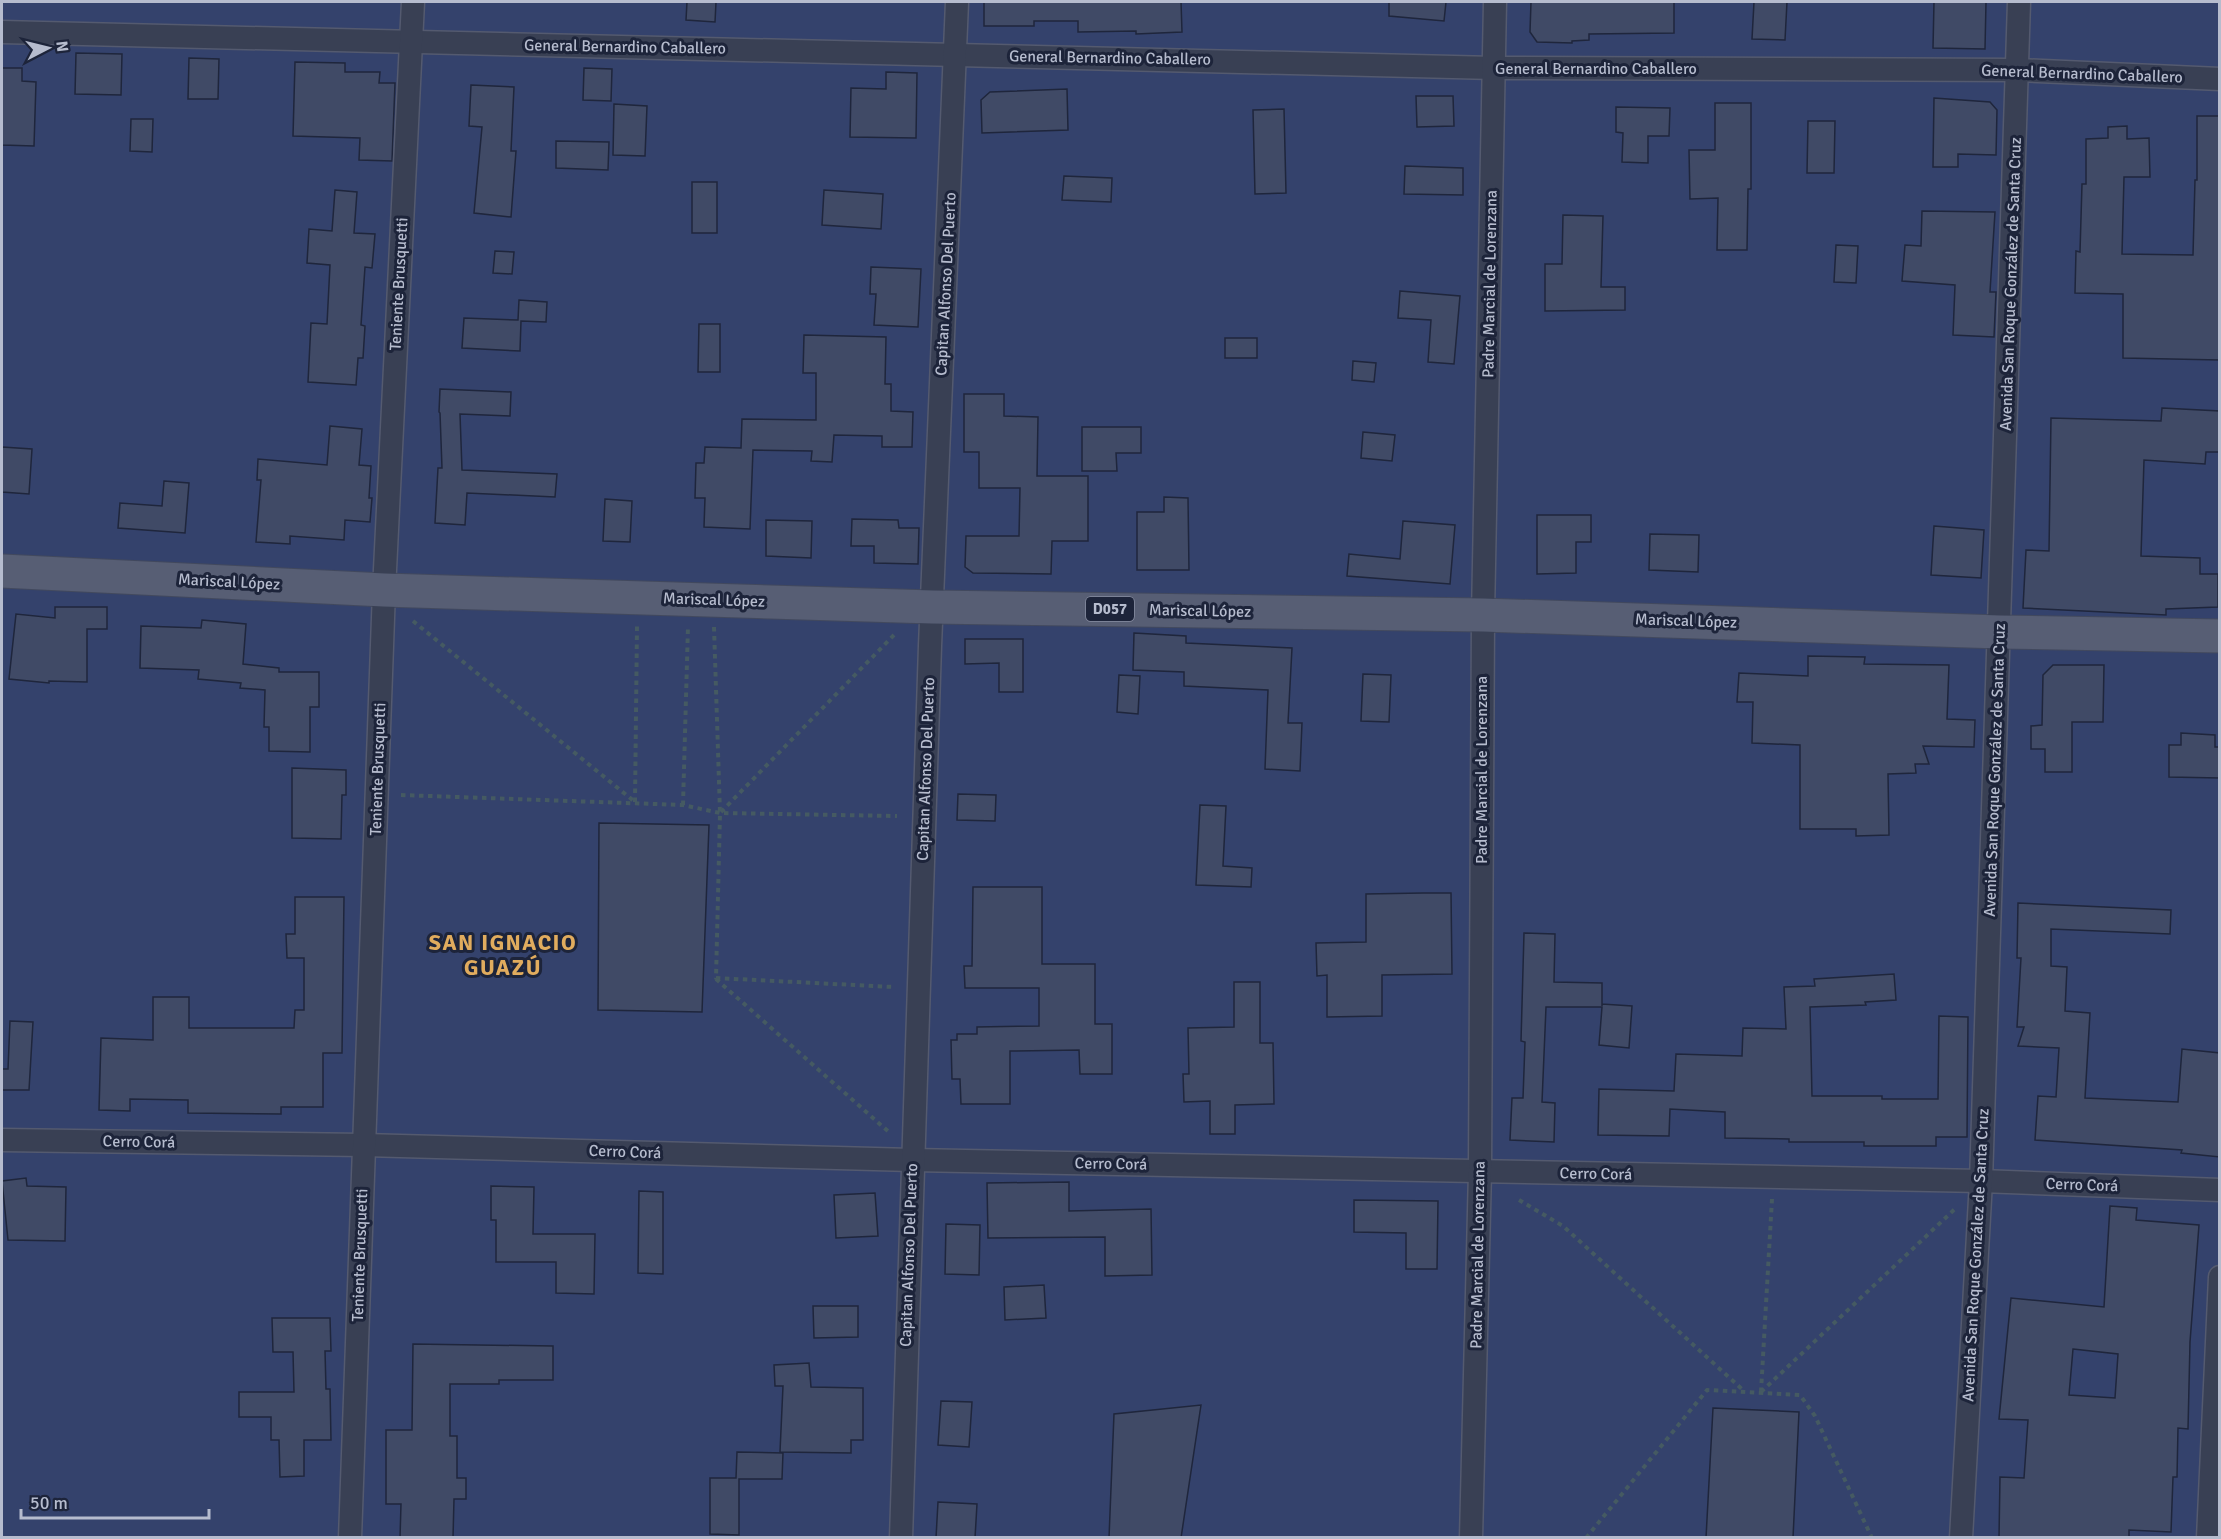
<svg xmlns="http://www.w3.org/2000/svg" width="2221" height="1539" font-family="Signika,sans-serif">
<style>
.water{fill:#34426c}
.building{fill:#404a66;stroke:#1f263c;stroke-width:1.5;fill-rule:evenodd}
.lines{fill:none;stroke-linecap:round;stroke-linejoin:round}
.street-casing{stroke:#545a6f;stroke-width:25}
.primary-casing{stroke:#42495e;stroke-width:35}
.path{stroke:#455a62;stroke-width:4;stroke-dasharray:4.5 4.5;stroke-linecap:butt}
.street{stroke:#394054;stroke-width:22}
.primary{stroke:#575e74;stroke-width:33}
.labels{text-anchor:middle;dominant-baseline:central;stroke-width:6;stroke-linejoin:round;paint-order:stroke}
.shield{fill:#1d243a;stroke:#888ea2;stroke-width:1.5}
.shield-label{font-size:15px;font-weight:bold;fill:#b6bcce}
.street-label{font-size:16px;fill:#b6bcce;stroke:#1d243a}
.district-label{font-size:22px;font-weight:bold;letter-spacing:1.5px;fill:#e1ac5e;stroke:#1d243a}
</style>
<rect width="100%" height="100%" fill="#242d45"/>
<!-- water -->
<rect class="water" x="2" y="2" width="2217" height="1535"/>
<!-- building -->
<g class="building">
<polygon points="687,2 716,2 715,22 686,20"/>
<polygon points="984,2 1181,2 1182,32 1136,34 1136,31 1078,32 1078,21 1034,21 1034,26 984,26"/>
<polygon points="1389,2 1446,2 1444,21 1389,16"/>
<polygon points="1531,2 1674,2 1674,33 1589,34 1589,40 1572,41 1572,43 1537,42 1530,32"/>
<polygon points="1754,2 1787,2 1785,40 1752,39"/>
<polygon points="1934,2 1986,2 1985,49 1933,48"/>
<polygon points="76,53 122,54 121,95 75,94"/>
<polygon points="189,58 219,59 218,99 188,99"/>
<polygon points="295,62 345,63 345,72 380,72 379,83 395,83 392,161 359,160 360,138 293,136"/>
<polygon points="2,68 22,68 22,81 36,82 34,146 2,145"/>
<polygon points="584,68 612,69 611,101 583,100"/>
<polygon points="886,72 917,73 916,138 850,137 851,88 886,89"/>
<polygon points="471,85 514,87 511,151 516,151 511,217 474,213 482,127 469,126"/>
<polygon points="1067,89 1068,130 982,133 981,100 990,92"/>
<polygon points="1416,96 1453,96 1454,126 1417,127"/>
<polygon points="1934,98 1990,102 1997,110 1996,155 1958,154 1958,167 1933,167"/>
<polygon points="1715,103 1751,103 1751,189 1748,189 1747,250 1717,250 1718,198 1690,199 1689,150 1715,150"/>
<polygon points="614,104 647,106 645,156 613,155"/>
<polygon points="1616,107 1670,108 1669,136 1648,136 1648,163 1622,162 1623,133 1616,132"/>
<polygon points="1284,109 1286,193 1255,194 1253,110"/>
<polygon points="2197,116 2220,116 2220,360 2123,358 2123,294 2075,293 2076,251 2080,252 2082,184 2086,184 2086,139 2108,138 2108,127 2127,126 2127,139 2149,138 2150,177 2124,177 2122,254 2193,255 2195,180 2197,180"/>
<polygon points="131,119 153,119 152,152 130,151"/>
<polygon points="1808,121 1835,121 1834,173 1807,173"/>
<polygon points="556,141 609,142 608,170 556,168"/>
<polygon points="1405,166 1463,168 1463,195 1404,194"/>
<polygon points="1064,176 1112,178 1111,202 1062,200"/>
<rect x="692" y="182" width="25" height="51"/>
<polygon points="335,190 357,192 354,233 375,234 372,268 365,267 361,325 365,326 363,358 358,358 356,385 308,382 311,323 327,324 330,265 307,263 309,229 332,231"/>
<polygon points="824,190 883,194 881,229 822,225"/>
<polygon points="1922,211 1995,212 1990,292 1996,292 1994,337 1953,335 1955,285 1902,281 1905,245 1921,246"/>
<polygon points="1563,215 1603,216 1601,287 1625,287 1625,310 1545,311 1545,264 1562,264"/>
<polygon points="1836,245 1858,246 1856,283 1834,282"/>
<polygon points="495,251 514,252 512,274 493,273"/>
<polygon points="871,267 921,269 918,327 874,325 876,294 870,294"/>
<polygon points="1400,291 1460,296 1454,364 1428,362 1431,320 1398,318"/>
<polygon points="519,300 547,302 546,322 521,321 520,351 462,348 464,318 518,320"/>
<polygon points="699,324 720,324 720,372 698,372"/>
<polygon points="804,335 886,337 885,384 891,384 891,411 913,412 912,447 882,447 882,436 834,435 832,462 811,461 812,451 753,450 750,529 704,527 705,498 695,498 696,463 704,463 705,447 741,448 742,419 816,420 816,373 803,373"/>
<rect x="1225" y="338" width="32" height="20"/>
<polygon points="1353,361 1376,363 1374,382 1352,380"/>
<polygon points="440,389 511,392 510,416 460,414 462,470 557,474 555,497 467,493 465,525 435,523 438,468 442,468 440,413 439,412"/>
<polygon points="964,394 1004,394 1004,416 1038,417 1037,476 1088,476 1088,541 1052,541 1051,574 973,573 965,567 966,536 1019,536 1020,488 979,488 979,452 964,452"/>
<polygon points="2162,408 2220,411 2220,452 2206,452 2205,464 2144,460 2141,556 2200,558 2200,574 2218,574 2218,607 2166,609 2166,615 2023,608 2026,550 2049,551 2051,418 2161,421"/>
<polygon points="330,426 362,429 359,465 371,466 369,498 372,498 370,522 345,520 344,540 290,536 290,544 256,542 261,480 257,480 258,459 327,465"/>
<polygon points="1082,427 1141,427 1141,453 1116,453 1117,471 1082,471"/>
<polygon points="1363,432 1395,435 1392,461 1361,458"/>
<polygon points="2,447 32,449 29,494 2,492"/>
<polygon points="164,481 189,483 185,533 118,528 120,503 162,506"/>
<polygon points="1164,497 1188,498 1189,570 1137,570 1137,512 1164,512"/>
<polygon points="605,499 632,501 630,542 603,541"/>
<polygon points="1537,515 1591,515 1591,542 1576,542 1576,573 1537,574"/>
<polygon points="852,519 898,520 899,528 919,528 918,564 874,563 874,546 851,546"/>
<polygon points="766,520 812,521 811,558 766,556"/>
<polygon points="1403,521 1455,525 1450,584 1347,576 1349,554 1400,559"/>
<polygon points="1934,526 1984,530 1981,578 1931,575"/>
<polygon points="1650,534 1699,535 1698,572 1649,570"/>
<polygon points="55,607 107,607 107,629 87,629 87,682 49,681 49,683 9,679 16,614 55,618"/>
<polygon points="202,620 246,624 243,664 279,668 279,672 319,672 319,707 310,707 310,752 269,751 269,727 264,727 265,690 240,688 241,683 198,679 199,670 140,668 141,626 201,628"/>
<polygon points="1134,633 1186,636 1186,643 1292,648 1288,723 1302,723 1300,771 1265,769 1268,690 1184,686 1184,672 1133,670"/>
<polygon points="965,639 1023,639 1023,692 999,692 999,663 965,664"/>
<polygon points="1808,656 1865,657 1864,664 1949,665 1947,719 1975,720 1974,747 1923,746 1929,764 1915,764 1916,773 1888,774 1889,835 1856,836 1856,829 1800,829 1800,745 1752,743 1753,702 1737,702 1739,673 1808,676"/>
<polygon points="2053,665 2104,665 2103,722 2072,722 2072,772 2045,772 2045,749 2031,749 2031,726 2042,725 2043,675"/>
<polygon points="1363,674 1391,675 1389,722 1361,721"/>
<polygon points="1119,675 1140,676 1138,714 1117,712"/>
<polygon points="2181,733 2215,735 2215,747 2220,747 2220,778 2169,777 2169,745 2181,745"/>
<polygon points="292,768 346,770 346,795 342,795 341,839 292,838"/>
<polygon points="958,794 996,795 995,821 957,820"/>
<polygon points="1200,805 1226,806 1223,866 1252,868 1251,887 1196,885"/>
<polygon points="599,823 709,825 702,1012 598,1010"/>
<polygon points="973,887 1042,887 1042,964 1095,964 1095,1024 1112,1024 1112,1074 1080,1074 1079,1050 1010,1051 1010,1104 961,1104 960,1079 952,1079 951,1040 957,1040 957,1034 977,1034 977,1027 1039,1026 1039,988 965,988 964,966 972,966"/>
<polygon points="1423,893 1451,893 1452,974 1382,975 1382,1016 1327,1017 1327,975 1317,976 1316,943 1366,942 1366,894"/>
<polygon points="295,897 344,897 342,1053 323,1053 323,1107 281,1107 281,1114 188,1113 188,1100 130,1099 130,1111 99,1110 101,1038 153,1040 153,997 189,997 189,1028 294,1028 295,1010 304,1010 304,958 287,958 286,934 295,934"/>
<polygon points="2018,903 2171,910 2170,934 2051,929 2051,966 2067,967 2065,1011 2090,1013 2085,1098 2178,1102 2182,1049 2220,1053 2220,1157 2181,1153 2182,1150 2035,1140 2038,1096 2056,1097 2059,1048 2018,1046 2024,1027 2017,1027 2021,958 2017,958"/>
<polygon points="1524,933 1555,934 1554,982 1602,983 1602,1006 1602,1004 1632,1006 1629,1048 1599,1045 1602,1007 1546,1007 1542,1102 1555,1103 1554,1142 1510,1140 1512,1098 1523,1098 1525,1042 1521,1041"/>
<polygon points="1894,974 1896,1000 1865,1002 1866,1005 1810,1007 1812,1096 1882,1096 1882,1099 1938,1099 1939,1016 1968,1017 1967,1137 1936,1137 1936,1146 1864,1146 1864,1142 1789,1142 1789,1139 1725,1138 1725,1112 1670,1109 1669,1136 1598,1135 1599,1089 1674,1091 1676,1054 1742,1056 1743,1028 1786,1029 1784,987 1815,986 1814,979"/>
<polygon points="1234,982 1260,982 1260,1043 1273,1043 1274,1104 1235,1105 1235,1134 1210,1134 1210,1101 1184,1102 1183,1074 1189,1074 1188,1028 1234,1027"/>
<polygon points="10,1021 33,1022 29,1090 2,1090 2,1069 8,1069"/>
<polygon points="26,1178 27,1186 66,1187 65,1241 8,1240 2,1181"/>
<polygon points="1069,1182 1069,1211 1151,1209 1152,1275 1105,1276 1105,1237 988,1238 987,1183"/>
<polygon points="491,1186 534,1187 533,1234 595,1234 594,1294 556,1293 556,1262 496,1262 496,1220 491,1220"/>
<polygon points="639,1191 663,1192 663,1274 638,1273"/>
<polygon points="875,1193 878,1236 836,1238 834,1195"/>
<polygon points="1354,1200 1438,1201 1437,1269 1406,1269 1406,1233 1354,1232"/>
<path d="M2110,1206L2137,1208L2136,1220L2199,1225L2190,1342L2188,1429L2178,1428L2177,1477H2173L2171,1532L2129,1530V1538H1999L2000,1477L2024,1478L2028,1420L1999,1419L2011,1298L2104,1307ZM2073,1349L2118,1354L2115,1398L2069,1395Z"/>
<polygon points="946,1224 980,1225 979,1275 945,1274"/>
<polygon points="1044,1285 1046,1318 1005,1320 1004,1287"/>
<polygon points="813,1306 858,1306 858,1337 814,1338"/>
<polygon points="272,1318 330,1318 331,1351 325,1351 326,1389 330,1389 331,1440 304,1440 304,1476 280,1477 279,1440 271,1440 271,1417 239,1417 239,1392 294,1392 293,1352 273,1352"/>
<polygon points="413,1344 553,1346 553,1380 499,1380 499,1384 450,1384 450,1436 457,1436 457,1478 466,1478 466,1499 454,1499 453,1538 400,1538 401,1504 386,1504 386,1430 412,1430"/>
<polygon points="809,1363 811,1387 863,1388 863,1440 851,1440 851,1453 780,1452 783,1386 775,1386 774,1365"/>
<polygon points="941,1401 972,1402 969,1447 938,1445"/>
<polygon points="1201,1405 1181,1538 1109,1538 1114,1414"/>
<polygon points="1713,1408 1799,1412 1793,1538 1706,1538"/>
<polygon points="737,1452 783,1453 782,1479 739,1479 739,1535 710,1534 710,1478 736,1478"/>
<polygon points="938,1502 977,1504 975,1538 936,1538"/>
</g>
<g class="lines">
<defs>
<g id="street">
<polyline points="2,32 1494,68 2018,70 2220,79"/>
<polyline points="2,1140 364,1145 912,1160 1981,1181 2220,1190"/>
<polyline points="350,1538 384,590 413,2"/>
<polyline points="901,1538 930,646 957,2"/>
<polyline points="1471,1538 1480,1171 1483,615 1495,2"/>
<polyline points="1961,1538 1981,1181 2019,2"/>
<polyline points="2208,1538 2220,1277"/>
</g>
<polyline id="primary" points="2,571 384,590 932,607 1483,615 2000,632 2220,636"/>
</defs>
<!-- street casing -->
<use href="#street" class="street-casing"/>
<!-- primary casing -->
<use href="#primary" class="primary-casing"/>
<!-- path -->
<g class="path">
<polyline points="413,621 635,802"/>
<polyline points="714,627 720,813 716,978 894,987"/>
<polyline points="401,795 683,805 720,813 897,816"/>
<polyline points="635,802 637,626"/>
<polyline points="683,805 688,626"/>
<polyline points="721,812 894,635"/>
<polyline points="716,979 890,1133"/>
<polyline points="1519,1200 1563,1226 1744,1391"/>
<polyline points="1761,1392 1956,1208"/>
<polyline points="1761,1392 1772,1199"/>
<polyline points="1586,1538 1707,1390 1800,1395 1815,1416 1872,1538"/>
</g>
<!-- street -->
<use href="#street" class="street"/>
<!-- primary -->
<use href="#primary" class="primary"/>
</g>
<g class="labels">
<!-- shield labels -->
<rect class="shield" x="1086" y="597" width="48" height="24" rx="4.5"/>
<g class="shield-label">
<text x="1110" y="609">D057</text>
</g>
<!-- street labels -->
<g class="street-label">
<text transform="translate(625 47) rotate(1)">General Bernardino Caballero</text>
<text transform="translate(1110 58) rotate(1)">General Bernardino Caballero</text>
<text x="1596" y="69">General Bernardino Caballero</text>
<text transform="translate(2082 74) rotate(2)">General Bernardino Caballero</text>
<text transform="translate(399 284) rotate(-87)">Teniente Brusquetti</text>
<text transform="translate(946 284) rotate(-87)">Capitan Alfonso Del Puerto</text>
<text transform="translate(1490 284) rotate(-89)">Padre Marcial de Lorenzana</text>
<text transform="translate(2011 284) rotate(-88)">Avenida San Roque González de Santa Cruz</text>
<text transform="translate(229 582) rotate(3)">Mariscal López</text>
<text transform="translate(714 600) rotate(2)">Mariscal López</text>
<text transform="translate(1200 611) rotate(1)">Mariscal López</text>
<text transform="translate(1686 621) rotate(2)">Mariscal López</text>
<text transform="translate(378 769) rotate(-88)">Teniente Brusquetti</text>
<text transform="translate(926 769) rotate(-88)">Capitan Alfonso Del Puerto</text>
<text transform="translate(1482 770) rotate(-90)">Padre Marcial de Lorenzana</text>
<text transform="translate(1995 770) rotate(-88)">Avenida San Roque González de Santa Cruz</text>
<text transform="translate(139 1142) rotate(1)">Cerro Corá</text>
<text transform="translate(625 1152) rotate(2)">Cerro Corá</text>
<text transform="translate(1111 1164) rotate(1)">Cerro Corá</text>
<text transform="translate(1596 1174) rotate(1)">Cerro Corá</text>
<text transform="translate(2082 1185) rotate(2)">Cerro Corá</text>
<text transform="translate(360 1255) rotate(-88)">Teniente Brusquetti</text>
<text transform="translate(909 1255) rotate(-88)">Capitan Alfonso Del Puerto</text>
<text transform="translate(1478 1255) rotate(-89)">Padre Marcial de Lorenzana</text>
<text transform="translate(1976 1255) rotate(-87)">Avenida San Roque González de Santa Cruz</text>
</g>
<!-- district labels -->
<g class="district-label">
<text x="503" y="942">SAN IGNACIO<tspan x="503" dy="25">GUAZÚ</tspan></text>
</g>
</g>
<!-- border -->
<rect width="2221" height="1539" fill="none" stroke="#b6bcce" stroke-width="6"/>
<!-- north arrow -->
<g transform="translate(48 48) rotate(83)" stroke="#1d243a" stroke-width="4.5" paint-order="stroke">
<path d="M0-4.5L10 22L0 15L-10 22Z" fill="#b6bcce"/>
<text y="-9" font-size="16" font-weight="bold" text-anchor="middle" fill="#b6bcce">N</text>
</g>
<!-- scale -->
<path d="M21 1509v9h188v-9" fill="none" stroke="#b6bcce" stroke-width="3"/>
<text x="30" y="1509" font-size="18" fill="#b6bcce" stroke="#1d243a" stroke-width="4.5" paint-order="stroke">50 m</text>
</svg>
